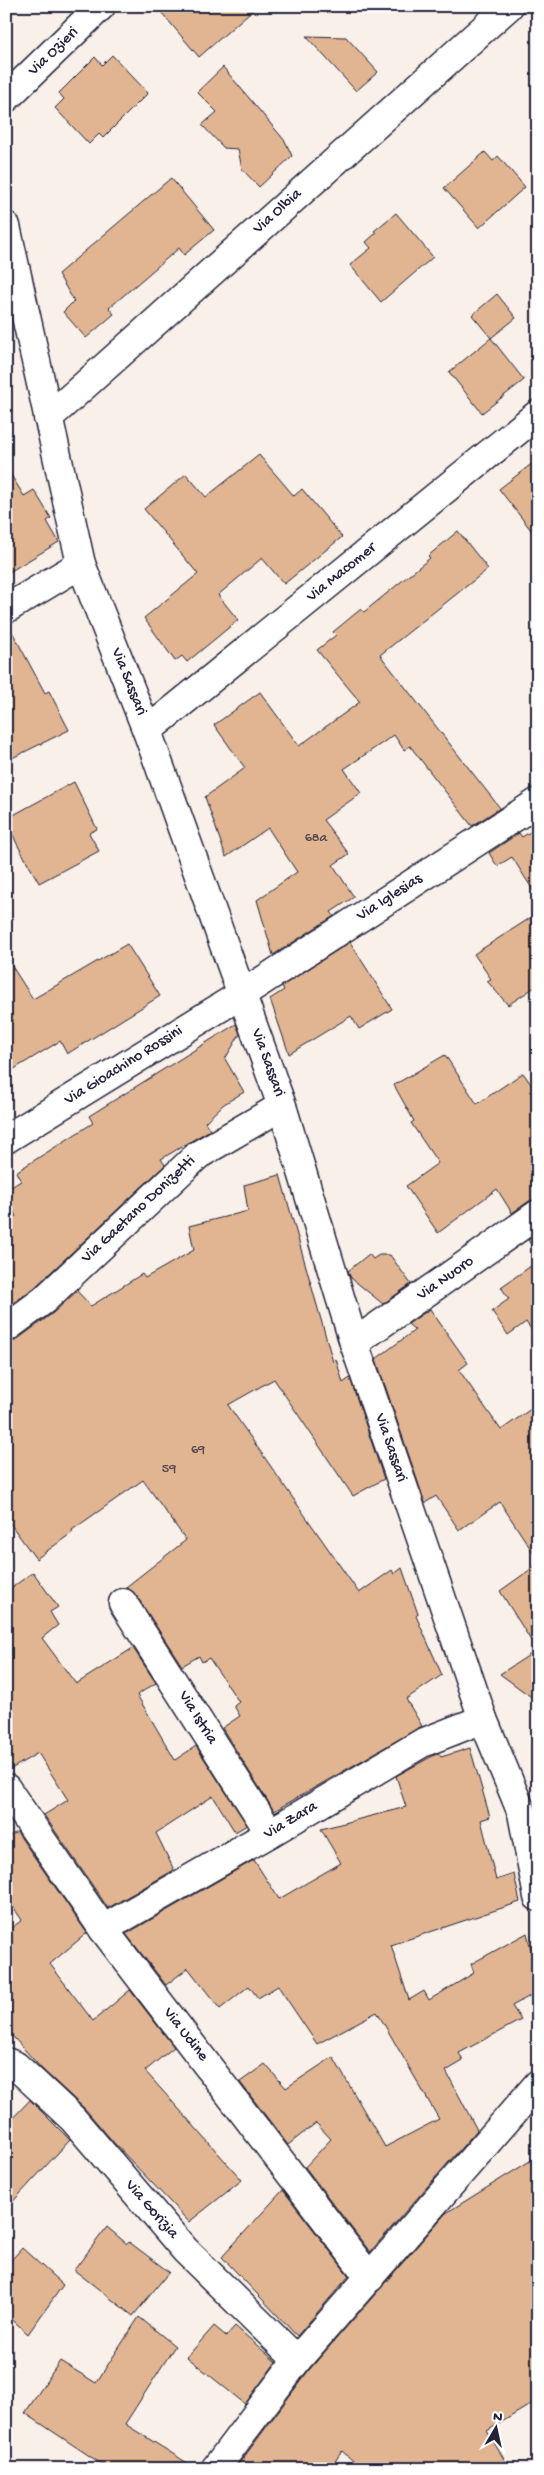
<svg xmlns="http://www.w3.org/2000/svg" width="544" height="2475" font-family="'Gochi Hand',sans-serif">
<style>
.building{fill:#e1b591;stroke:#22223b}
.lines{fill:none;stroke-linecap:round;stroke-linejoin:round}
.minor-casing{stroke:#22223b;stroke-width:31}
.minor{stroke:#fff;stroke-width:28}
.labels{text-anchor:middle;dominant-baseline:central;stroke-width:4;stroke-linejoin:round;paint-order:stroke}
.number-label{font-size:14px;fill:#524750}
.street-label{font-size:16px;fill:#22223b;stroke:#fff}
</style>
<rect width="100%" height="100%" fill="#f9f0e9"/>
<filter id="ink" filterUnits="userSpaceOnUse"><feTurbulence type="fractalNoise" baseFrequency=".02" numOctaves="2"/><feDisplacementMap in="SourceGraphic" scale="10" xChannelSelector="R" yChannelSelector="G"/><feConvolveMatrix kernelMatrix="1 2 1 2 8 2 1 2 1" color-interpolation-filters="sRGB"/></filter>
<g filter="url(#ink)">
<!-- building -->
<g class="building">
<polygon points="156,6 257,6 199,57"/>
<polygon points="306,36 346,37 378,72 356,91"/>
<polygon points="112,55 148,93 103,138 99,134 89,144 55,108 64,99 59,93 95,57 102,65"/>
<polygon points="223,67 285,141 292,156 259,187 242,169 238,149 224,148 202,125 217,112 197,92"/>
<polygon points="485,152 493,161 498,156 525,187 479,228 444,188"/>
<polygon points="171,178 214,230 184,255 179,248 109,308 114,314 86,338 63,312 74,301 58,274"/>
<polygon points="396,213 433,257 381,302 350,265 371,248 366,242 376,233 374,231"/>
<polygon points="497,294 516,318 491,338 472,315"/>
<polygon points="491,338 524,380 482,413 449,372"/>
<polygon points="259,455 294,496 302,489 342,537 284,584 262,558 218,595 238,620 187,662 182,656 175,661 144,618 198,574 144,509 186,474 206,497"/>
<polygon points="538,459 538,539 499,489"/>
<polygon points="6,467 24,496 34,490 51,518 47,521 59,542 6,574"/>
<polygon points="458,531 488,569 380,655 500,808 472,826 410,746 404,750 394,735 344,769 361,793 323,820 349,854 333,865 354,897 331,912 334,916 273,955 257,900 297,872 268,828 226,857 205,797 245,768 214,725 260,692 299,746 360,702 317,650 336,635 333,632 361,609 364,612 430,558 428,556"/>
<polygon points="8,624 45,693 49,691 69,730 6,761 6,625"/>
<polygon points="74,782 97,829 89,833 99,851 39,883 17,844 6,819"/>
<polygon points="538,827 538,898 512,857 497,866 489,853 519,833 522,837"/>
<polygon points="538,913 538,985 508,1005 487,981 491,979 474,954"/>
<polygon points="350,942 392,1009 359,1029 351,1016 289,1054 270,999 284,990 282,986"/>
<polygon points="127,944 160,996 67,1054 60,1041 6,1074 6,957 33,999"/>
<polygon points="236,1024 240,1034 225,1059 244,1092 224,1104 205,1122 210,1130 161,1159 165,1165 34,1288 6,1308 6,1222 16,1216 6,1200 6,1190 21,1181 16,1172 93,1123 89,1116"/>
<polygon points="445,1055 477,1104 523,1073 538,1094 538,1199 529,1201 512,1213 497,1189 438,1233 406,1186 438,1163 411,1123 414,1121 394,1085"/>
<polygon points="280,1175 333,1362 336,1359 343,1383 350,1378 384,1479 353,1496 274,1379 228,1405 359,1593 392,1570 394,1574 402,1568 418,1614 416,1616 442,1675 406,1699 422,1726 274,1811 222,1728 240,1716 234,1706 239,1702 209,1658 202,1662 199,1656 182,1666 136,1595 126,1587 186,1540 143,1480 72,1530 73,1532 36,1559 6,1518 6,1343 15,1341 53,1313 77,1291 91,1306 142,1274 145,1278 194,1250 189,1226 248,1211 244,1185"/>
<polygon points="538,1233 538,1256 528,1240"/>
<polygon points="369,1254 373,1259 379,1255 390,1255 411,1284 383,1304 351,1278 348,1271"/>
<polygon points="538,1261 538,1339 526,1322 508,1335 492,1311 509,1299 501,1287"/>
<polygon points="430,1309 468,1363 459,1370 501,1430 538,1404 538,1560 500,1502 459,1530 436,1496 425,1503 376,1359 415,1330 408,1324"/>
<polygon points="538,1564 538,1702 500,1674 537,1650 500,1591"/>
<polygon points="33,1572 58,1607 50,1612 58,1625 42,1638 76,1684 133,1648 156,1683 137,1695 175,1760 196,1746 247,1825 235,1832 213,1796 156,1833 174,1870 108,1908 44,1815 68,1800 38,1753 6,1772 6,1592"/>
<polygon points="470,1748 490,1817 481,1820 496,1880 514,1874 520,1902 391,1945 409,2000 424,1991 429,2000 474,1973 471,1964 527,1933 537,1974 532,1983 537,1992 512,2006 521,2020 459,2053 463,2061 446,2071 477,2130 370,2252 305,2167 331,2139 316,2123 288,2145 240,2082 265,2064 286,2088 333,2057 385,2147 439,2119 377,2012 317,2044 278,1986 258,1998 249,1986 220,2009 188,1968 166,1985 126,1934 254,1860 279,1899 341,1863 321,1829 406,1807 396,1776 438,1753 441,1757"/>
<polygon points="17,1832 87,1933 50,1964 93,2021 130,1990 174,2047 145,2071 242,2180 189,2222 115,2144 85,2109 42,2069 6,2029 6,1932 22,1920 6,1897 6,1838"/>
<polygon points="30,2100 70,2140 6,2209 6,2125"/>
<polygon points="538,2156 538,2400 487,2431 510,2469 362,2469 342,2451 330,2469 235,2469 309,2370 446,2213"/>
<polygon points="283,2190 349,2276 297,2336 222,2257"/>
<polygon points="107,2227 127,2244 129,2242 169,2272 133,2316 74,2270"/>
<polygon points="22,2248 63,2285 28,2334 6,2314 6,2266"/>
<polygon points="139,2317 175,2346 125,2424 197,2469 109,2469 25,2413 60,2361 96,2383"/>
<polygon points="214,2326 226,2336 235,2326 276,2362 245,2404 187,2357"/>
</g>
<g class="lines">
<defs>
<g id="minor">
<polyline points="6,98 101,6"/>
<polyline points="6,226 81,564 147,731 282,1106 354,1343 483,1719 522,1813 538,1897"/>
<polyline points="48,418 509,6"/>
<polyline points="6,609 81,564"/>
<polyline points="147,731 538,414"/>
<polyline points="6,1139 242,994 538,802"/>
<polyline points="6,1328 44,1300 198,1155 282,1106"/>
<polyline points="354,1343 538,1214"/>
<polyline points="123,1603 270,1833"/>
<polyline points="6,1788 103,1929 370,2278"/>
<polyline points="103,1929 270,1833 422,1743 483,1719"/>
<polyline points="6,2062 16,2066 73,2119 185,2250 297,2360"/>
<polyline points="215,2469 297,2360 538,2084"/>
</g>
</defs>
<!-- minor casing -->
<use href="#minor" class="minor-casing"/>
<!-- minor -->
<use href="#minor" class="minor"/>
</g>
</g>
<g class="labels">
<!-- number labels -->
<g class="number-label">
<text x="316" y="838">68a</text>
<text x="198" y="1450">69</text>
<text x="169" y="1469">59</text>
</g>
<!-- street labels -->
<g class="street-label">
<text transform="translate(54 52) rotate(-44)">Via Ozieri</text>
<text transform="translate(278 212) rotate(-42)">Via Olbia</text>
<text transform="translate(342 573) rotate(-39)">Via Macomer</text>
<text transform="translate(128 682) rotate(68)">Via Sassari</text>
<text transform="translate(390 898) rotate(-33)">Via Iglesias</text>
<text transform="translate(267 1063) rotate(70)">Via Sassari</text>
<text transform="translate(124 1066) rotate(-32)">Via Gioachino Rossini</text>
<text transform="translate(139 1210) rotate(-43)">Via Gaetano Donizetti</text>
<text transform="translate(446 1279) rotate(-35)">Via Nuoro</text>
<text transform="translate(390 1448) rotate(71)">Via Sassari</text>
<text transform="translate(197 1718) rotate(58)">Via Istria</text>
<text transform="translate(291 1821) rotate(-31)">Via Zara</text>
<text transform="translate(185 2035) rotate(52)">Via Udine</text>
<text transform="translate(151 2210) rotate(49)">Via Gorizia</text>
</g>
</g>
<!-- margin -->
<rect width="544" height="2475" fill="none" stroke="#fff" stroke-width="25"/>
<rect x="12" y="12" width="519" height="2450" fill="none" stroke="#22223b" stroke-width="2" filter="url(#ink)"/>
<!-- north arrow -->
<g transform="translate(496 2428) rotate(9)" stroke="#ffffff" stroke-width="4" paint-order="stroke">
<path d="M0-4L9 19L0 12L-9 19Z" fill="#22223b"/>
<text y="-8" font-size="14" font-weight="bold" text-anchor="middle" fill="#22223b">N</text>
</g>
</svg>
